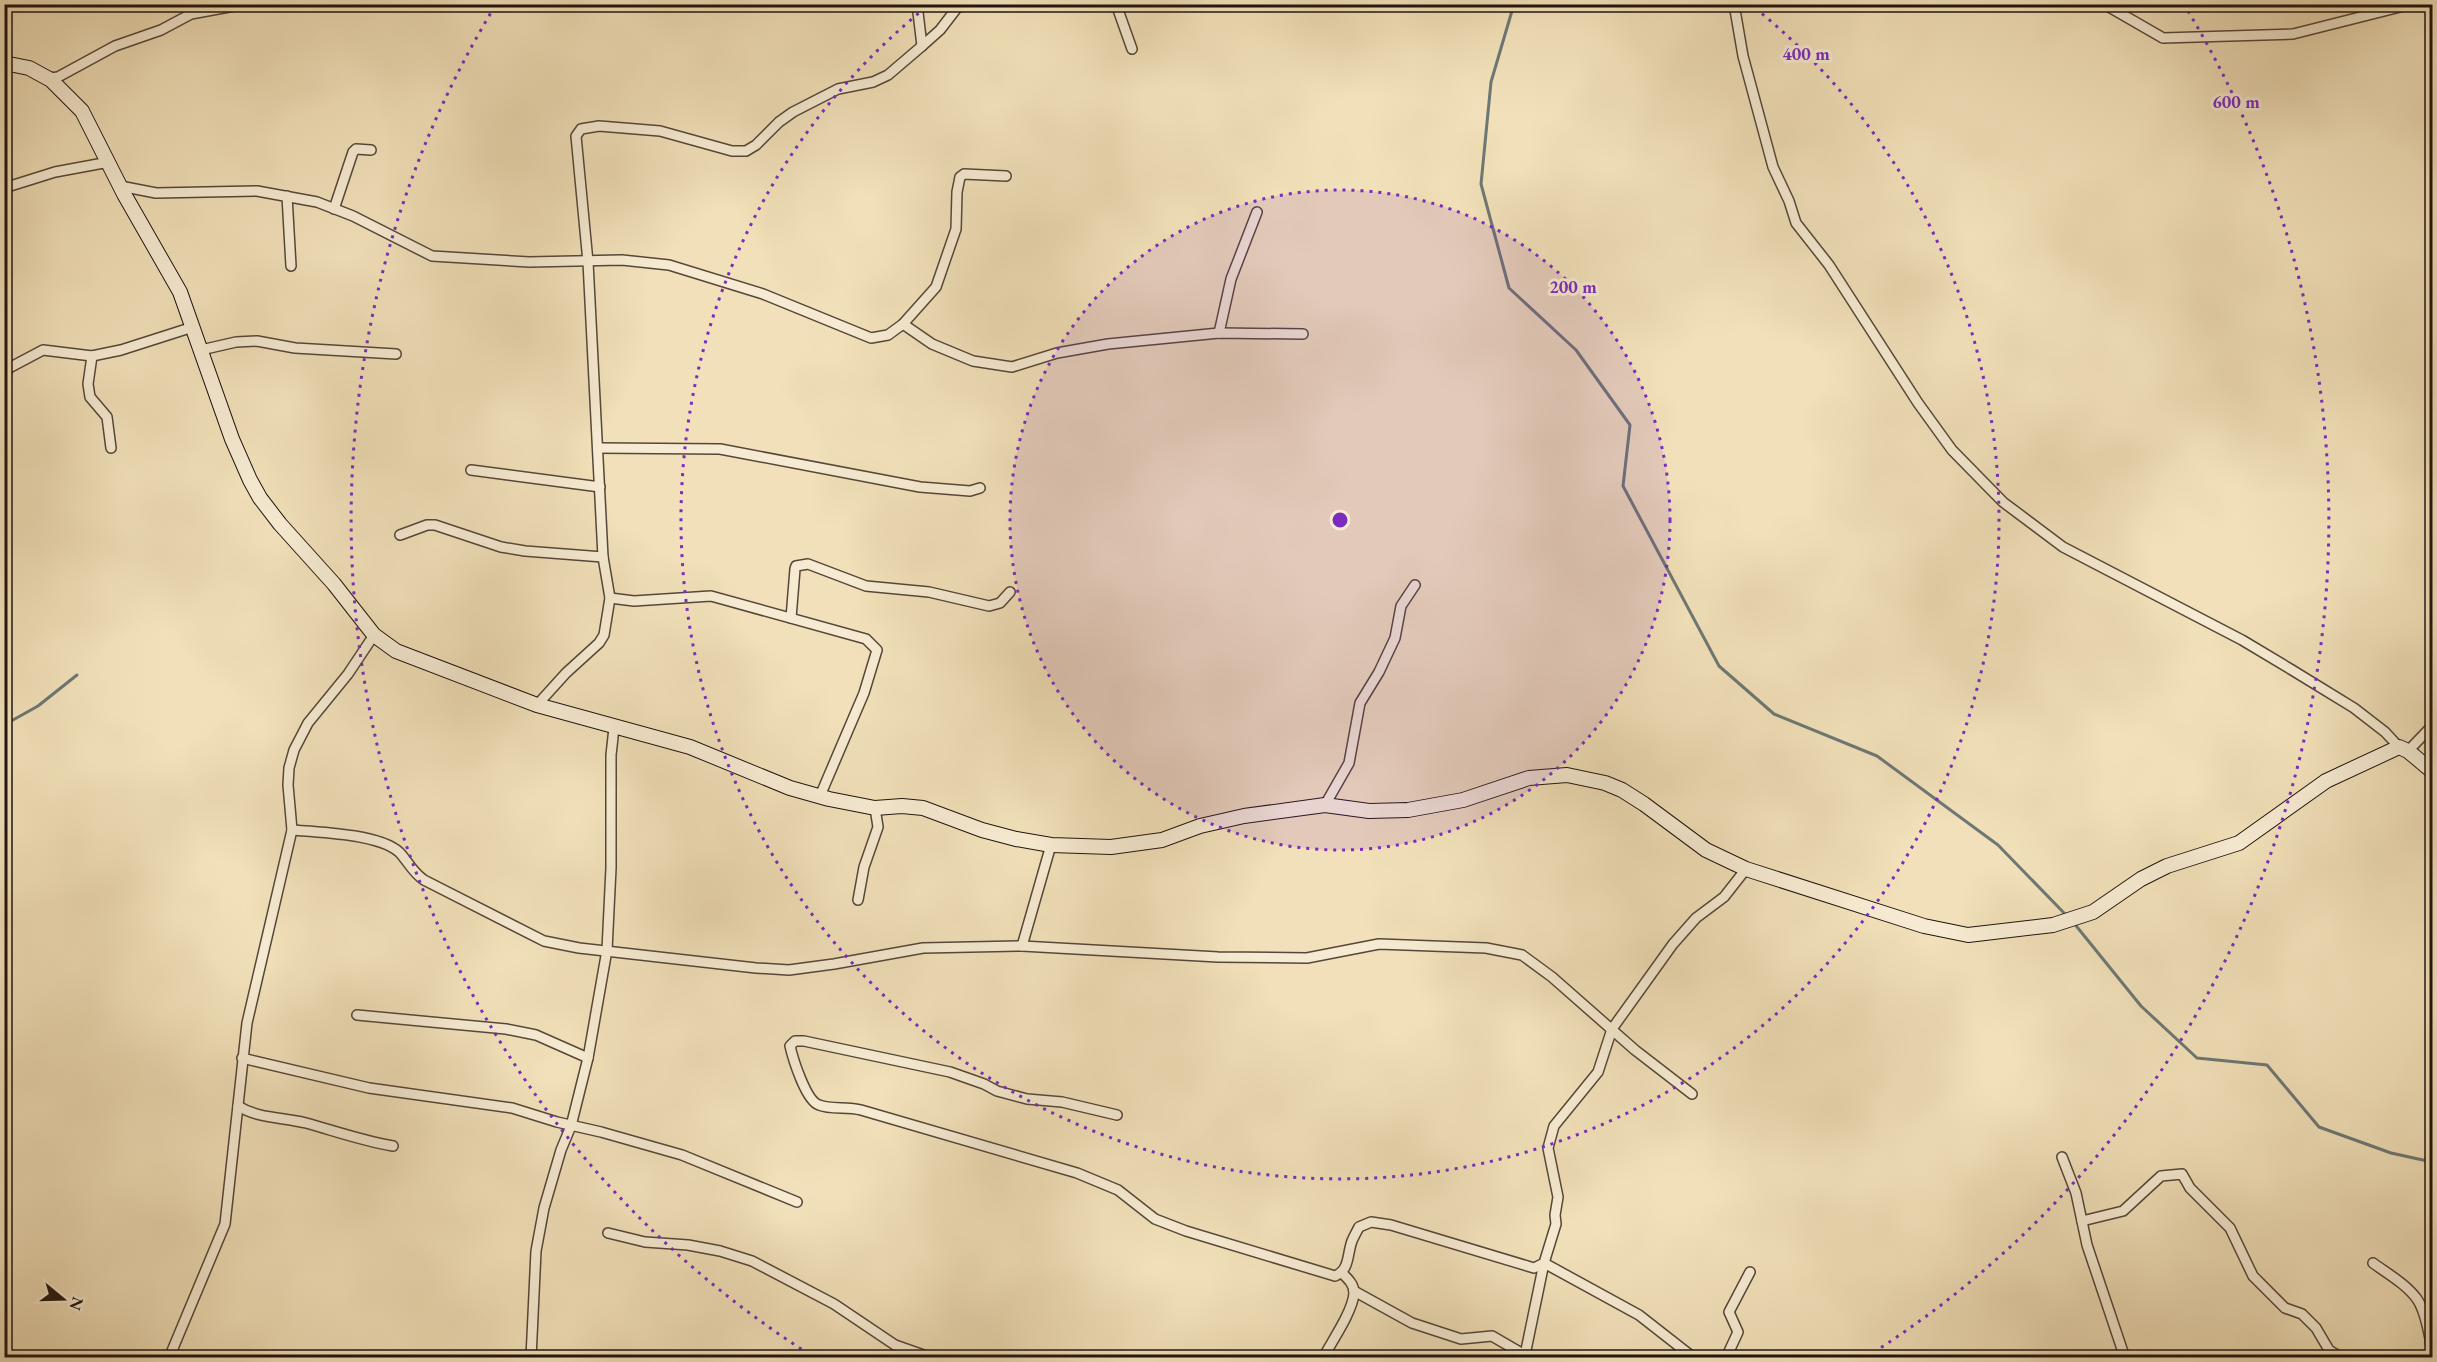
<svg xmlns="http://www.w3.org/2000/svg" width="2437" height="1362" font-family="'EB Garamond',serif">
<style>
.lines{fill:none;stroke-linecap:round;stroke-linejoin:round}
.stream{stroke:#6d7875;stroke-width:3}
.street-casing{stroke:#554739;stroke-width:12}
.secondary-casing{stroke:#21140e;stroke-width:16}
.street{stroke:#f6ebd2;stroke-width:9}
.secondary{stroke:#f6ebd2;stroke-width:14}
.ring{fill:none;stroke:#7b2cbf;stroke-width:3;stroke-dasharray:3 6}
.centre{fill:#7b2cbf;stroke:#f6ebd2;stroke-width:3}
.ring-label{font-size:18px;text-anchor:middle;font-weight:bold;fill:#7b2cbf;stroke:#f6ebd2;stroke-width:6;stroke-linejoin:round;paint-order:stroke}
</style>
<rect width="100%" height="100%" fill="#f1e0b9"/>
<filter id="stains"><feTurbulence type="fractalNoise" baseFrequency=".00333" numOctaves="4"/><feColorMatrix values="0 0 0 0 .2 0 0 0 0 .09 0 0 0 0 .02 0 0 0 .5 -.17"/></filter>
<radialGradient id="worn" r=".72"><stop offset=".6" stop-color="#630" stop-opacity="0"/><stop offset="1" stop-color="#630" stop-opacity=".3"/></radialGradient>
<g class="lines">
<!-- stream -->
<g class="stream">
<polyline points="1514,4 1491,82 1481,184 1509,288 1576,350 1630,425 1623,486 1719,666 1774,714 1877,756 1998,845 2066,915"/>
<polyline points="4,725 38,706 77,675"/>
<polyline points="2073,922 2141,1006 2197,1058 2267,1065 2319,1127 2391,1153 2432,1162"/>
</g>
<defs>
<g id="street">
<polyline points="917,4 922,46 940,30 960,4"/>
<polyline points="1116,4 1132,49"/>
<polyline points="1734,4 1743,56 1773,167 1789,201 1796,223 1829,265 1918,403 1952,450 2003,502 2063,547 2242,640 2292,670 2354,708 2385,732 2399,747"/>
<polyline points="2104,4 2163,38 2293,34 2412,4"/>
<polyline points="48,78 58,77 115,46 161,30 191,14 245,4"/>
<polyline points="120,186 156,193 257,191 317,202 353,216 432,256 529,262 622,260 669,265 763,294 871,338 888,335 903,324 936,287 956,229 957,192 960,177 964,174 1006,176"/>
<polyline points="4,188 55,172 109,162"/>
<polyline points="287,196 291,266"/>
<polyline points="334,209 353,152 356,149 371,150"/>
<polyline points="903,324 932,344 973,361 1012,367 1057,353 1108,344 1219,333 1303,334"/>
<polyline points="1219,333 1231,279 1257,212"/>
<polyline points="201,350 236,342 257,341 295,348 396,354"/>
<polyline points="92,356 88,384 90,397 107,417 111,448"/>
<polyline points="4,377 9,368 43,350 92,356 121,350 193,327"/>
<polyline points="598,448 720,449 920,487 970,491 980,488"/>
<polyline points="471,470 600,487"/>
<polyline points="400,535 427,525 435,525 501,547 525,551 603,557"/>
<polyline points="610,598 634,601 711,596 866,639 877,650 864,693 820,796"/>
<polyline points="791,618 795,569 796,566 808,564 866,586 929,592 989,606 1000,603 1010,592"/>
<polyline points="537,705 566,673 599,643 604,635 610,598 603,557 588,262 576,136 581,129 599,126 660,131 732,151 746,151 756,145 779,122 793,112 838,89 873,82 888,75 922,46"/>
<polyline points="2408,751 2432,726"/>
<polyline points="1325,805 1349,763 1360,703 1379,672 1395,638 1401,606 1415,585"/>
<path d="M292,830C319,832 379,834 399,852C408,861 412,872 424,880L544,941L579,948L756,968L789,970L834,964L923,948L1022,946L1218,957L1307,958L1379,944L1486,948L1522,955L1552,977L1635,1050L1692,1094"/>
<polyline points="858,900 864,867 878,827 875,808"/>
<polyline points="1022,946 1051,845"/>
<polyline points="357,1015 506,1029 536,1035 588,1058"/>
<polyline points="242,1058 369,1088 512,1108 557,1122 601,1132 682,1155 797,1202"/>
<path d="M238,1106C259,1119 283,1117 306,1123C335,1131 363,1141 393,1146"/>
<path d="M1117,1115L1062,1102L1027,1099L997,1091L984,1084L950,1072L804,1041H795L790,1046C793,1059 806,1101 819,1105C831,1110 848,1106 861,1110L1077,1173L1118,1190L1155,1219L1186,1231L1335,1276C1350,1270 1347,1254 1352,1241C1354,1236 1357,1231 1359,1227L1371,1222L1391,1225L1534,1268L1544,1263L1556,1224L1555,1215L1558,1197L1548,1148L1554,1126L1598,1072L1612,1029L1673,944L1696,918L1724,897L1746,869"/>
<polyline points="2062,1157 2076,1193 2087,1245 2125,1358"/>
<polyline points="2082,1221 2123,1211 2161,1176 2182,1174 2190,1188 2230,1228 2253,1276 2285,1308 2302,1314 2316,1328 2329,1350 2342,1358"/>
<polyline points="608,1233 645,1242 688,1245 720,1251 752,1261 834,1304 895,1345 932,1358"/>
<path d="M2373,1263C2388,1274 2406,1284 2417,1299C2425,1310 2431,1340 2432,1354"/>
<polyline points="1354,1291 1412,1323 1461,1339 1492,1336 1525,1355"/>
<polyline points="169,1358 225,1224 247,1023 292,830 288,785 289,768 294,750 308,723 348,674 374,635"/>
<polyline points="531,1358 536,1251 544,1208 561,1150 571,1126 588,1058 607,950 611,868 611,755 614,728"/>
<path d="M1323,1358C1332,1341 1353,1311 1354,1293C1354,1284 1348,1279 1342,1273"/>
<polyline points="1528,1358 1525,1355 1544,1263 1639,1315 1694,1358"/>
<polyline points="1726,1358 1738,1332 1729,1312 1750,1272"/>
</g>
<polyline id="secondary" points="4,63 29,68 51,80 82,111 124,194 180,292 232,439 250,480 260,498 280,524 334,584 374,635 396,651 537,705 690,747 790,788 829,799 875,808 902,806 923,808 982,830 1016,839 1051,845 1111,847 1162,840 1200,826 1244,816 1325,805 1369,811 1408,810 1463,800 1529,778 1567,775 1605,783 1622,790 1644,804 1706,850 1746,869 1924,926 1968,935 2053,925 2093,912 2141,879 2167,866 2239,843 2326,781 2399,747 2408,751 2432,771"/>
</defs>
<!-- street casing -->
<use href="#street" class="street-casing"/>
<!-- secondary casing -->
<use href="#secondary" class="secondary-casing"/>
<!-- street -->
<use href="#street" class="street"/>
<!-- secondary -->
<use href="#secondary" class="secondary"/>
</g>
<!-- distance rings -->
<circle cx="1340" cy="520" r="330" fill="#7b2cbf" fill-opacity=".12"/>
<g class="ring">
<circle cx="1340" cy="520" r="330"/>
<path d="M1755 8A659 659 0 1 1 925 8"/>
<path d="M809 1354A989 989 0 0 1 492 11M2188 11A989 989 0 0 1 1871 1354"/>
</g>
<circle cx="1340" cy="520" r="9" class="centre"/>
<g class="ring-label">
<text x="1806" y="60">400 m</text>
<text x="2236" y="108">600 m</text>
<text x="1573" y="293">200 m</text>
</g>
<!-- margin -->
<rect width="2437" height="1362" fill="none" stroke="#f1e0b9" stroke-width="24"/>
<rect x="6" y="6" width="2425" height="1350" fill="none" stroke="#21140e" stroke-width="3"/>
<rect x="12" y="12" width="2413" height="1338" fill="none" stroke="#21140e" stroke-width="1.5"/>
<!-- north arrow -->
<g transform="translate(63 1299) rotate(109)" stroke="#f6ebd2" stroke-width="4.5" paint-order="stroke">
<path d="M0-4.5L10 22L0 15L-10 22Z" fill="#21140e"/>
<text y="-9" font-size="16" font-weight="bold" text-anchor="middle" fill="#21140e">N</text>
</g>
<rect width="100%" height="100%" filter="url(#stains)"/>
<rect width="100%" height="100%" fill="url(#worn)"/>
</svg>
